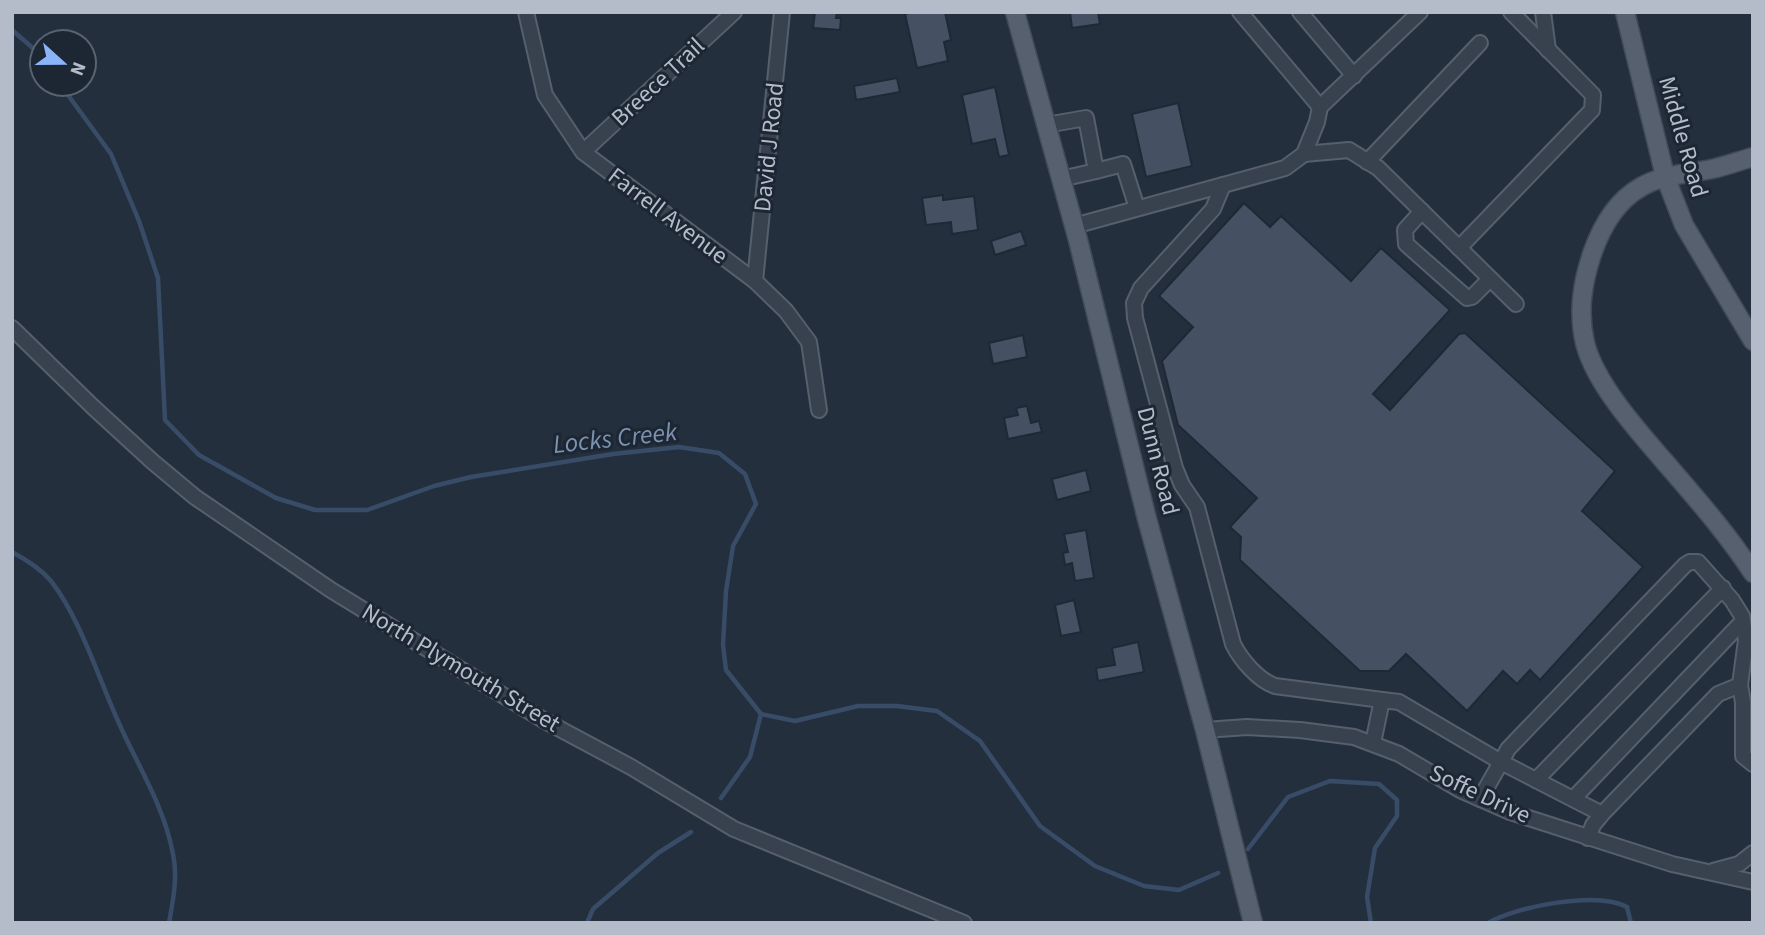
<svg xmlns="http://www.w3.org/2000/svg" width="1765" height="935" font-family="'Source Sans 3',sans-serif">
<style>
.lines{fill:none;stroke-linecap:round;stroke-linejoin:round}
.stream{stroke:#394c67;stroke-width:4.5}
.building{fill:#455162;stroke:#1f2835;stroke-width:2}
.minor-casing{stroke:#565f6c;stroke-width:18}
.major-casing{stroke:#414a57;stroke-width:21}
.minor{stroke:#38414e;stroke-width:14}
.major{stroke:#56606e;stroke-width:18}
.labels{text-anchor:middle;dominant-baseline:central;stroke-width:6;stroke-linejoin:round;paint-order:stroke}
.street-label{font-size:24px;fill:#b4bcc9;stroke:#1d2633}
.water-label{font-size:26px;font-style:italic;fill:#7c92b1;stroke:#1d2633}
</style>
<rect width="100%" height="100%" fill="#242f3e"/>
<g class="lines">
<!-- stream -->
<g class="stream">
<polyline points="12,30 42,56"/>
<polyline points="60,84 111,154 139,221 158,278 165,420 199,455 276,498 315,510 367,510 434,486 471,477 613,454 679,447 719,453 745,474 756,504 733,546 726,591 723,645 726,670 761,714 795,721 858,706 897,706 937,711 980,741 1040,826 1095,866 1144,886 1179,890 1218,873"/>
<path d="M12,552C25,559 41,569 51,581C80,618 98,677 118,721C137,765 164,805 173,854C178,877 173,900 169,923"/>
<polyline points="721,798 750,757 761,714"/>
<polyline points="1248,849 1288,797 1330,781 1379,784 1397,800 1397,816 1375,848 1367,897 1371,923"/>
<polyline points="587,923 593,909 658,853 691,832"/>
<path d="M1488,923C1517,906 1597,891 1627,907L1631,923"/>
</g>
</g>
<!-- building -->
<g class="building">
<polygon points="815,12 837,12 836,18 841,18 840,30 813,28"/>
<polygon points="912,12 945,12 951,40 944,42 948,61 917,68 905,14"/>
<polygon points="1070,12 1098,12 1100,24 1072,28"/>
<polygon points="897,78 900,92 856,100 854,86"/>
<polygon points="995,87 1009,155 999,157 995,139 972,144 962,95"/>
<polygon points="1178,103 1192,166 1146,177 1132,114"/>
<polygon points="943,195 943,200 974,196 978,230 952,234 951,222 926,225 922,198"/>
<polygon points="1244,203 1270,227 1281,216 1351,281 1381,248 1450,310 1373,394 1390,410 1459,334 1465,333 1615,471 1582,511 1643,567 1540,680 1530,670 1517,684 1503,671 1467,711 1406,654 1389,671 1360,671 1240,560 1241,537 1230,527 1257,498 1178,425 1162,361 1193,327 1159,296"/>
<polygon points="1021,231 1026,245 995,255 991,241"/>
<polygon points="1023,335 1027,357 993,364 989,343"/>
<polygon points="1027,406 1031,423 1039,421 1042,432 1008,439 1004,418 1018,415 1016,408"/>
<polygon points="1086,470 1091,491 1057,500 1052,479"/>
<polygon points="1086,530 1094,578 1075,581 1072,563 1065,565 1063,553 1068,552 1064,534"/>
<polygon points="1074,600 1081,632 1061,636 1055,605"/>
<polygon points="1138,642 1144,672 1098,681 1096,668 1115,665 1112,648"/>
</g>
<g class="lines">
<defs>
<g id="minor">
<polyline points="526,12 545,95 583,152 755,281 786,311 809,342 819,410"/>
<polyline points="1240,12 1320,107"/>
<polyline points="1300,12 1354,76"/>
<polyline points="1543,12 1548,50"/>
<polyline points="1046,125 1086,118 1096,171 1061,179"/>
<polyline points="583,152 734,12"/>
<polyline points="1304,154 1349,150 1378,168 1516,304"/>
<polyline points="1367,162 1480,43"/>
<polyline points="1096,171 1123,164 1137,208"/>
<path d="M1223,185L1213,209L1141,288L1134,303L1135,318L1175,468L1182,485L1197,507L1233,644C1241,660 1258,680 1275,686L1382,700"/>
<polyline points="1422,211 1405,230 1406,244 1467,298 1472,297 1490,279"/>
<polyline points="1074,226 1285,168 1304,154 1317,122 1320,107 1420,12"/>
<polyline points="1459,248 1592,110 1593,95 1511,12"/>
<polyline points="755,281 782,12"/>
<polyline points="12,328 93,407 153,462 195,497 331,590 545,721 631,767 734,829 964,923"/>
<polyline points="1205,730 1247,727 1300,730 1354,737 1399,754 1460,790 1510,812 1672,864 1753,882"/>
<polyline points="1373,743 1382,700 1399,702 1501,762 1508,749 1685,565 1690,562 1698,562 1732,600 1742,616 1746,640 1740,685 1743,702 1743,756 1753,764"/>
<polyline points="1536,780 1723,588"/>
<polyline points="1480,799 1501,762 1602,814"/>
<polyline points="1573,799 1743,621"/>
<polyline points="1588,838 1593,825 1602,814 1718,694 1740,685"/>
<polyline points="1713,871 1739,864 1753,853"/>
</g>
<g id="major">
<polyline points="1015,12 1078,240 1147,519 1205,730 1253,923"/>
<polyline points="1625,12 1665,176 1684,225 1753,341"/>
<path d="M1753,157C1739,161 1726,166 1712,169C1687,174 1663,174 1641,187C1616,201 1601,228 1592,254C1582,284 1578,312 1585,343C1595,383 1637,430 1664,461C1695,497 1727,533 1753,573"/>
</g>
</defs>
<!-- minor casing -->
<use href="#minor" class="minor-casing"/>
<!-- major casing -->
<use href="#major" class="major-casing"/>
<!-- minor -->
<use href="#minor" class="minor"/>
<!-- major -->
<use href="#major" class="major"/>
</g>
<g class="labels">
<!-- street labels -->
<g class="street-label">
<text transform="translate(658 82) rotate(-43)">Breece Trail</text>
<text transform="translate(1683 137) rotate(74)">Middle Road</text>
<text transform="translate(769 147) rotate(-84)">David J Road</text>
<text transform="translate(668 216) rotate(37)">Farrell Avenue</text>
<text transform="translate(1158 461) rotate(76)">Dunn Road</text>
<text transform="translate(461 668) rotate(31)">North Plymouth Street</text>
<text transform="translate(1480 794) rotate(25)">Soffe Drive</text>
</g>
<!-- water labels -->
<g class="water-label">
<text transform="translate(615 438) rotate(-6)">Locks Creek</text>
</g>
</g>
<!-- border -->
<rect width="1765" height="935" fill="none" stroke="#b4bcc9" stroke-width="28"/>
<!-- north arrow -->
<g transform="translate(63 63) rotate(111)"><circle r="33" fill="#1d2633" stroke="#59626f" stroke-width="2"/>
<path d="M0-5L12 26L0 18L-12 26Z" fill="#8ab4f8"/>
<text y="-10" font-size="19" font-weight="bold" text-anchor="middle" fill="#b4bcc9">N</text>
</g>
</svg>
